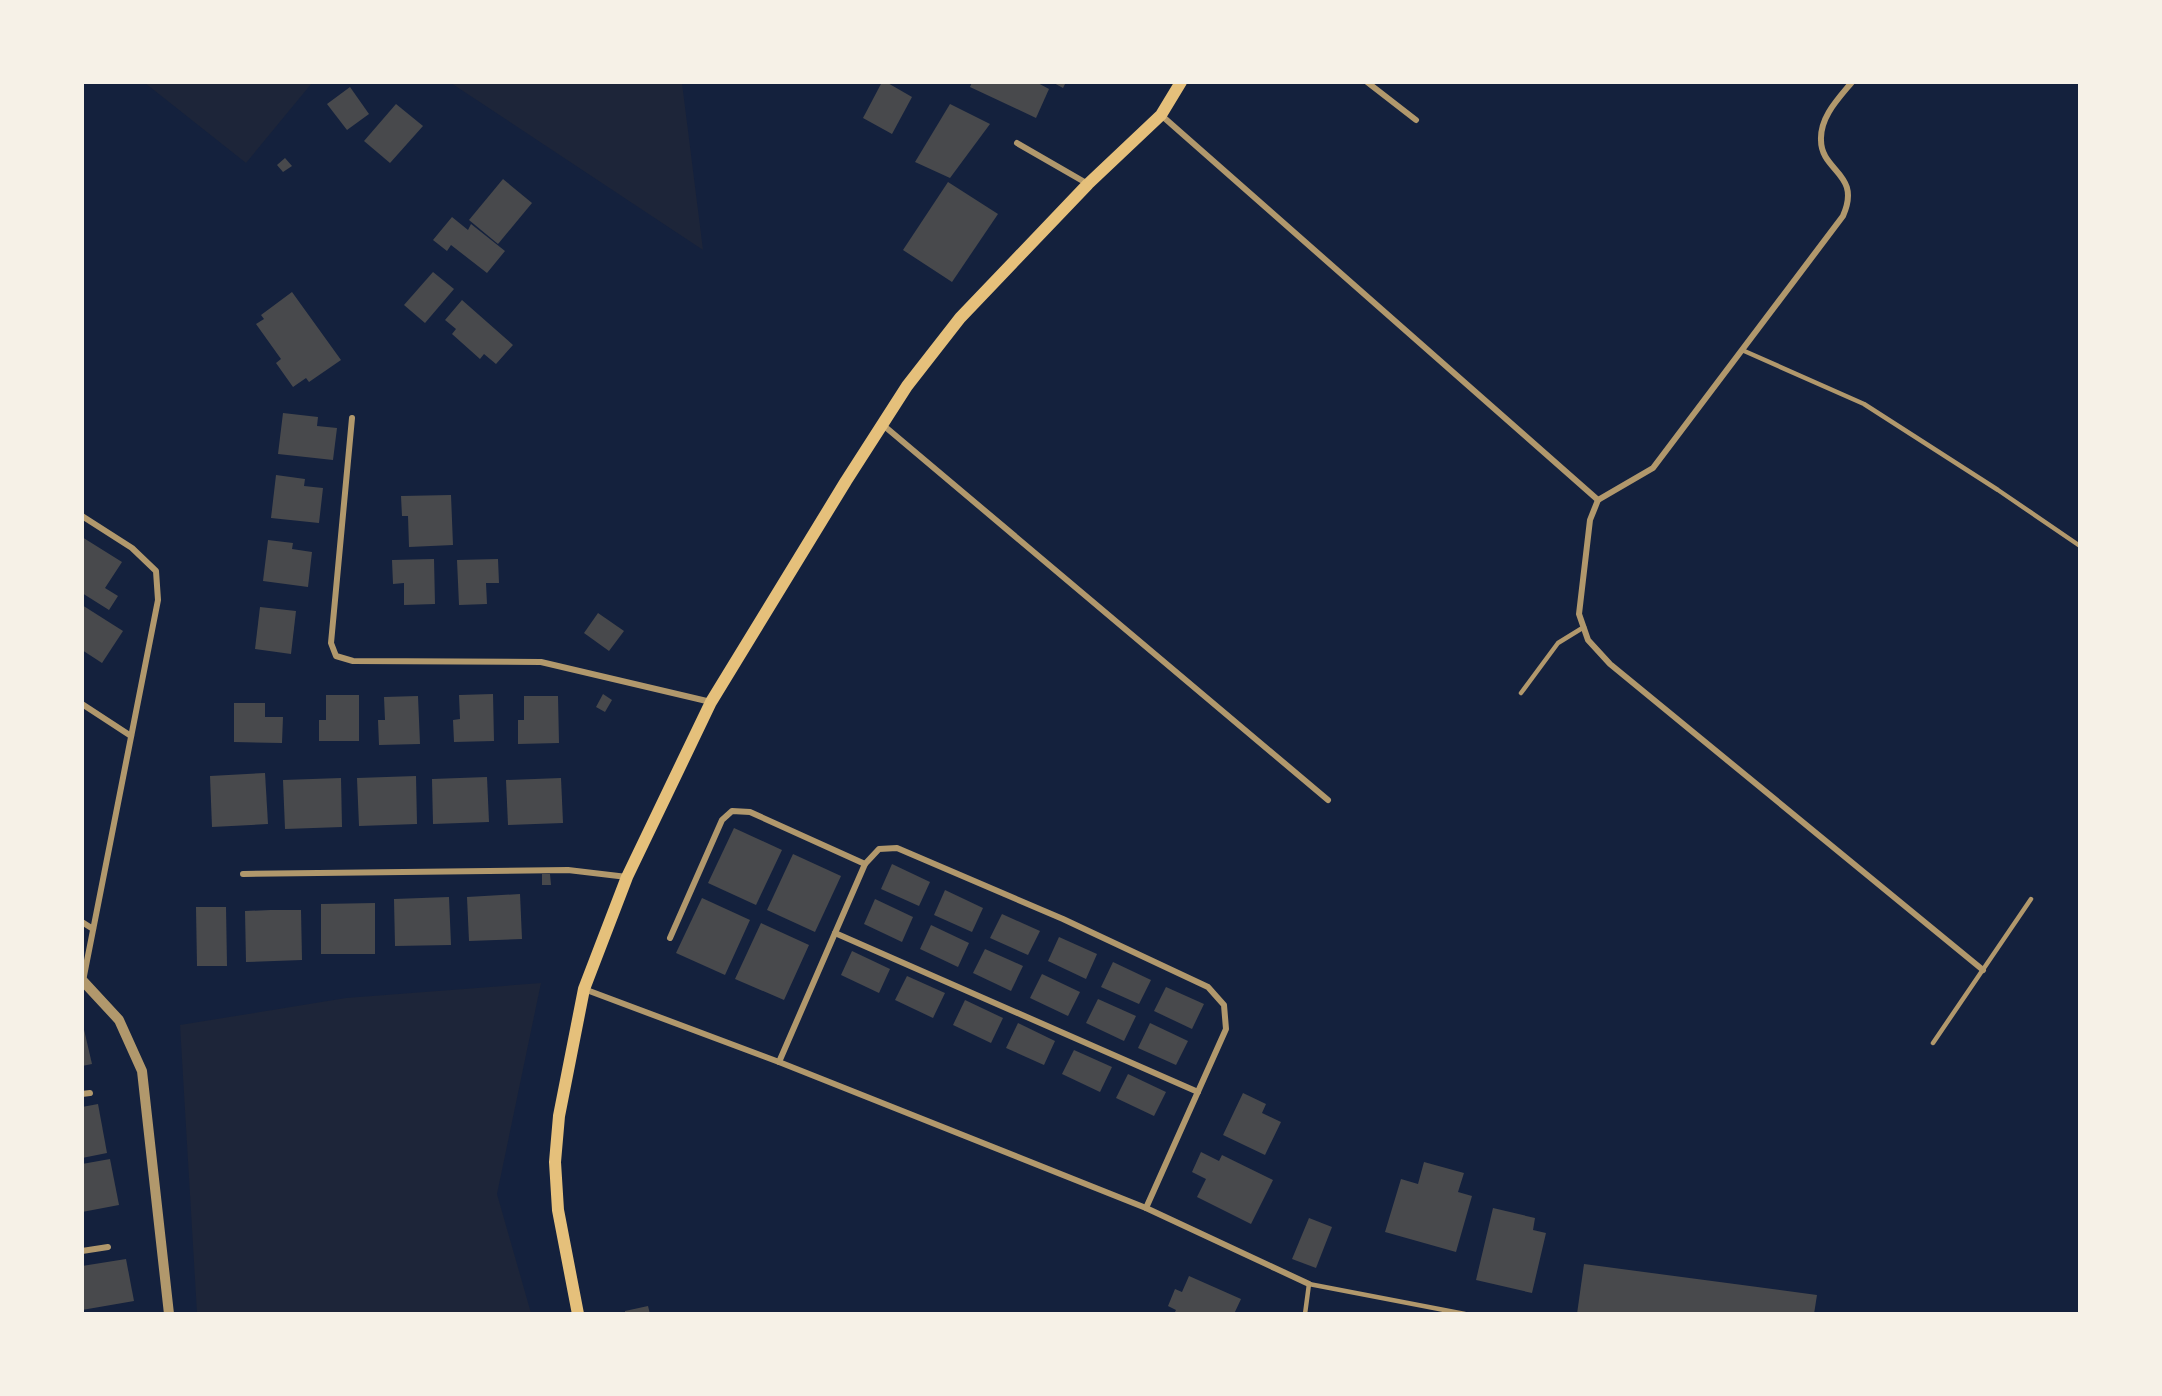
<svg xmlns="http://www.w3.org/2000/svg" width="2162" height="1396" font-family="'PT Sans Narrow',sans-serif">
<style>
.green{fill:#1d2539}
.building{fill:#48494c}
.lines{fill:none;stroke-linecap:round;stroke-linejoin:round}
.service{stroke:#b1986c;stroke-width:4.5}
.minor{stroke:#b1986c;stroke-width:6}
.tertiary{stroke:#b1986c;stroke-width:10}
.secondary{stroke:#e5c07b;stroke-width:12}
</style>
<rect width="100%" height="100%" fill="#14213d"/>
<!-- green -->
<g class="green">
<polygon points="145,83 312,82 312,83 246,163"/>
<polygon points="451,83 682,83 703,250"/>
<polygon points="541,983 497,1194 531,1313 197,1313 180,1025 346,998"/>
</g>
<!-- building -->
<g class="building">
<polygon points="882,82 886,82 912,97 892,134 863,118"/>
<polygon points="972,82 1036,82 1049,89 1036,118 970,87"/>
<polygon points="1052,82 1066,82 1063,88"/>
<polygon points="350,87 369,114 347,130 327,104"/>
<polygon points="396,104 423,126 390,163 364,141"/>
<polygon points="950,104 990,124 950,178 915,162"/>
<polygon points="285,158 292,166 283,172 277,165"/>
<polygon points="503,179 532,203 498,244 469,220"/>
<polygon points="948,182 998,214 952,282 903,250"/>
<polygon points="452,217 468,230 471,224 505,251 487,273 451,245 447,251 433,240"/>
<polygon points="433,272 454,289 425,323 404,305"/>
<polygon points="292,292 341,360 309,382 306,378 293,387 276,363 281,359 256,324 264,319 261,315"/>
<polygon points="462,300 513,345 496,364 484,354 480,359 452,334 456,329 445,320"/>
<polygon points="283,413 318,417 317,426 337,428 333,460 278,454"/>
<polygon points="276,475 305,479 304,486 323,488 319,523 271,518"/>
<polygon points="451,495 453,545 409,547 408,516 402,516 401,496"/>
<polygon points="82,537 122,562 105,588 118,596 109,610 82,593"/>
<polygon points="268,540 293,543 292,549 312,552 308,587 263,581"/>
<polygon points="434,559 435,604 404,605 404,583 393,584 392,560"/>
<polygon points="498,559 499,583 486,583 487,604 459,605 457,560"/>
<polygon points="82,605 123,631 102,663 82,650"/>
<polygon points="260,607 296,611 291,654 255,649"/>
<polygon points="598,613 624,631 609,651 584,633"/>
<polygon points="493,694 494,741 454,742 453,720 460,719 459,695"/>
<polygon points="603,694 612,700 605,712 596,707"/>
<polygon points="326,695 359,695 359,741 319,741 319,720 326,720"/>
<polygon points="418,696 420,744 379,745 378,720 385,720 384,697"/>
<polygon points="524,696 558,696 559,743 518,744 518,720 524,720"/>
<polygon points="234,703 265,703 265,717 283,717 282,743 234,742"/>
<polygon points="265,773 268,824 212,827 210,776"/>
<polygon points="416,776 417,824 359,826 357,778"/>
<polygon points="487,777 489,822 433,824 432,779"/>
<polygon points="341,778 342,827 285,829 283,780"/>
<polygon points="561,778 563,823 508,825 506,780"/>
<polygon points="734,828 782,850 756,905 708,883"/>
<polygon points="793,854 841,876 815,932 767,910"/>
<polygon points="892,864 930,882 919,906 881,889"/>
<polygon points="542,874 550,874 551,885 542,885"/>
<polygon points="945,890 983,908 972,932 934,915"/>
<polygon points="520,894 522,939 469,941 467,897"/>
<polygon points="449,897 451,945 395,946 394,899"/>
<polygon points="702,898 750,920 725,975 676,953"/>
<polygon points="875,899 913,917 902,942 864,924"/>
<polygon points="375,903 375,954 321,954 321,904"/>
<polygon points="196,907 226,907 227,966 197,966"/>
<polygon points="271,910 301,910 302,960 246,962 245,911"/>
<polygon points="1002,914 1040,931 1028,955 990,938"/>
<polygon points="761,923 809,945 784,1000 735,979"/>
<polygon points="931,925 969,943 958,967 920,949"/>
<polygon points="1059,937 1097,954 1086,979 1048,961"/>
<polygon points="985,949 1023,966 1011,991 973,973"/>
<polygon points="852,951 890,969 879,993 841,975"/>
<polygon points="1113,962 1151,980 1139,1004 1101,987"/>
<polygon points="1042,974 1080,992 1068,1016 1030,998"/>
<polygon points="907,976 945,993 933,1018 895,1000"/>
<polygon points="1166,987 1204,1004 1192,1029 1154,1011"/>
<polygon points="1098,999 1136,1016 1124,1041 1086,1023"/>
<polygon points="965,1000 1003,1018 991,1043 953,1025"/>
<polygon points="82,1021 92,1064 82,1066"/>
<polygon points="1018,1023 1055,1041 1044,1065 1006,1048"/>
<polygon points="1150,1023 1188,1041 1176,1065 1138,1048"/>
<polygon points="1074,1050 1112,1067 1100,1092 1062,1074"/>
<polygon points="1128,1074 1166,1092 1154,1116 1116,1098"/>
<polygon points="1243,1093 1266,1104 1262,1113 1281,1122 1265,1155 1223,1135"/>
<polygon points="98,1104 107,1153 82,1158 82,1107"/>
<polygon points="1201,1152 1219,1161 1222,1155 1273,1180 1251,1224 1197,1197 1206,1179 1192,1172"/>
<polygon points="110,1159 119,1205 82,1212 82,1164"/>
<polygon points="1424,1162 1464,1173 1458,1192 1472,1196 1456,1252 1385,1232 1401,1179 1418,1184"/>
<polygon points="1493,1208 1535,1218 1533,1230 1546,1233 1532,1293 1476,1280"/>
<polygon points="1309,1218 1332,1227 1316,1268 1292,1259"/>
<polygon points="126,1259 134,1301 82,1310 82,1266"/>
<polygon points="1584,1264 1817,1295 1814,1314 1577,1314"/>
<polygon points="1189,1276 1241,1299 1234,1314 1174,1314 1176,1310 1168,1306 1175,1289 1182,1292"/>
<polygon points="648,1306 650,1314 625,1314 625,1311"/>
</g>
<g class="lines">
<!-- service -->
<g class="service">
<polyline points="1742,350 1864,404 1998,490 2080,546"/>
<polyline points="1521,693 1558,643 1584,627"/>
<polyline points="1933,1043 2031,899"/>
<polyline points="1305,1314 1309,1284 1465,1314"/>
</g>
<!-- minor -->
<g class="minor">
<polyline points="1367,82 1416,120"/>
<polyline points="1161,115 1598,500"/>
<polyline points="1017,143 1088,184"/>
<polyline points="352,418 331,643 336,656 353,661 541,662 711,702"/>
<polyline points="883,425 1328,800"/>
<polyline points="1598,500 1590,520 1579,614 1588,640 1610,664 1983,970"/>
<path d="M1598,500L1653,468L1843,216C1862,173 1821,172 1821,140C1820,117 1838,99 1852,82"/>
<polyline points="82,516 132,548 156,571 158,600 83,981"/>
<polyline points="82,704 131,736"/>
<polyline points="243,874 568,870 627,877"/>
<polyline points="82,922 93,929"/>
<polyline points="835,933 1198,1092"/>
<polyline points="670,938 722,820 732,811 750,812 865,864"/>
<polyline points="584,989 779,1062 1146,1208 1309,1284"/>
<polyline points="779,1062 865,864 879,849 897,848 1063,919 1208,987 1224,1005 1226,1029 1146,1208"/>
<polyline points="82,1094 90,1093"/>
<polyline points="82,1251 108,1247"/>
</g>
<!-- tertiary -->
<polyline class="tertiary" points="82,980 119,1020 142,1071 169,1314"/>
<!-- secondary -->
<polyline class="secondary" points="578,1314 558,1210 555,1162 559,1116 584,989 627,877 711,702 846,481 907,386 960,318 1088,184 1161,115 1181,82"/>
</g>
<!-- border -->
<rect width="2162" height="1396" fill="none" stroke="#f6f1e7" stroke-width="168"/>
</svg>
